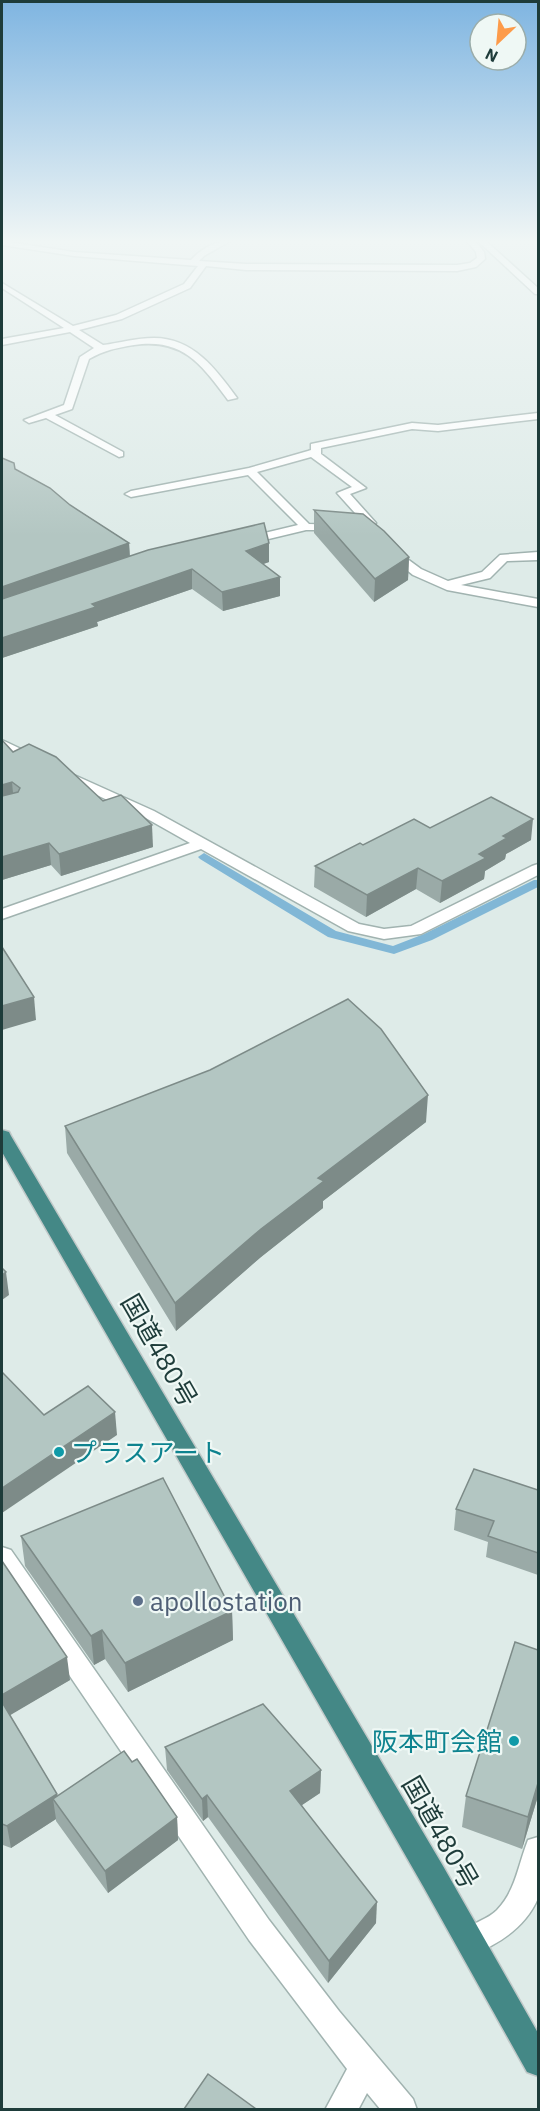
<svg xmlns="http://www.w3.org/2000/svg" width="540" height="2111" font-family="'IBM Plex Sans','Noto Sans JP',sans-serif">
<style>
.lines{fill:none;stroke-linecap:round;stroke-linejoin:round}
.stream{fill:#81b7d6;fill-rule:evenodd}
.minor-casing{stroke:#a1b3b0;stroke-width:3}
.trunk-casing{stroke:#c0c8c8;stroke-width:3}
.minor{fill:#fff;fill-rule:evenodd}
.trunk{fill:#448886;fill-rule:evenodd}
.wall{fill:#9aaaa7}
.shaded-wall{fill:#7d8b88}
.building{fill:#b3c6c2;stroke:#7d8b88;stroke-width:1.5}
.culture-dot{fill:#0f9aa8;stroke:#eff8f5;stroke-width:2}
.service-dot{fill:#5c6f8a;stroke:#eff8f5;stroke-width:2}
.labels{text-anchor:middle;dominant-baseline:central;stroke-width:4.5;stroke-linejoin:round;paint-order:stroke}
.near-street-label{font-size:26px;fill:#1e3c3a;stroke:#eff8f5}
.near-culture-label{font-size:26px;fill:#0d838f;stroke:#eff8f5;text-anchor:start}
.near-service-label{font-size:26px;fill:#4e5e75;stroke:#eff8f5;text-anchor:start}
</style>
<rect width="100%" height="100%" fill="#deebe8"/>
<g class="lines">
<!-- stream -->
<polygon class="stream" points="204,853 336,931 393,946 424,934 534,880 538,880 538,887 432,940 394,954 328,937 200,859 198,857"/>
<defs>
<g id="minor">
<path d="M2,241L74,252L191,260C201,249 215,241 230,241L204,256L199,261L246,264L457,265L470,263L477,258L476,252L467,241H475L484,252L485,259L476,267L457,271L246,270L206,266L190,288L122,319L79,330L103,345C119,343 136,338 154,338C193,338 216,369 237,398L228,400C201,364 183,338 134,345C117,348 104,350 89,359L72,409L55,415L123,452V456L119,457L46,418L29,423L24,420L64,405L80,357L94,348L70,332L2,345V339L64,328L2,288V283L73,326L116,315L184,284L198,266L74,256L2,245Z"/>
<polygon points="478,241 486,241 538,288 538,294 535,294"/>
<polygon points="538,413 538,419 438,431 412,429 321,448 321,454 366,488 350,494 376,523 370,533 366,534 360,531 364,523 337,493 352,487 311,457 257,472 309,524 338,525 342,526 342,530 306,530 244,545 240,543 240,539 298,525 248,475 131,497 125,494 131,491 249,468 308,451 311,450 311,444 412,423 438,425"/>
<polygon points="391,547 421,569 448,581 482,572 500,555 538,552 538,560 507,561 490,578 461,585 538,599 538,607 447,590 413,575 387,554 385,551"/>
<polygon points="2,740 40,758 42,761 40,764 30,764 2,749"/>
<polygon points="63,770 154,811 359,924 384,929 411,926 532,866 538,864 538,875 421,934 384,939 348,931 201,849 2,919 2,909 190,843 144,817 58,777 56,774"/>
<polygon points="2,1547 11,1550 269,1920 339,2011 413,2099 417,2110 381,2110 367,2093 358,2110 325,2110 347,2069 249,1940 2,1576"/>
<path d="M538,1837V1898C526,1927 499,1944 471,1955L461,1951L457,1941C464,1923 484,1923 497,1910C516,1890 518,1865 528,1840Z"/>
</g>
<polygon id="trunk" points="2,1130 9,1132 11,1136 443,1866 538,2033 538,2076 527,2072 423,1886 2,1152"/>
</defs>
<!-- minor casing -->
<use href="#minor" class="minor-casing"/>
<!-- trunk casing -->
<use href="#trunk" class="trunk-casing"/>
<!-- minor -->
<use href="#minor" class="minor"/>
<!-- trunk -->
<use href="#trunk" class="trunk"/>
</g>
<!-- wall -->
<g class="wall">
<polygon points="2,458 15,469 129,543 130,556 269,562 263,564 280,596 223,611 192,589 97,622 98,626 2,658"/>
<polygon points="314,510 409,557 408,580 374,602 314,533"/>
<polygon points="2,740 13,752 153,847 61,876 51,865 2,880"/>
<polygon points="430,828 531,840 506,854 505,859 485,871 484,879 440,903 416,889 366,917 314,887 315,866 363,845"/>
<polygon points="426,1122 323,1201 323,1208 261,1257 176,1331 67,1153 65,1126"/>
<polygon points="538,1490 538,1575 486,1557 488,1542 454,1530 456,1509"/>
<polygon points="21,1536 232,1611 233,1640 128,1692 105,1659 94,1665 25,1566"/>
<polygon points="2,1561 70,1680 9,1715 57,1796 177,1817 178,1840 108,1893 56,1821 56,1819 11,1848 3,1845 2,1846"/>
<polygon points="165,1747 321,1770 320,1793 302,1805 376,1923 328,1983 208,1817 203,1821 167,1770"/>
<polygon points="466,1796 538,1796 522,1849 462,1827"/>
</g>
<!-- shaded-wall -->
<g class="shaded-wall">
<polygon points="129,543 130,562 2,607 2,587"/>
<polygon points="269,543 269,562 246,570 246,551"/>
<polygon points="409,557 408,580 374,602 375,579"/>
<polygon points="192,569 192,589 97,622 98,626 2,658 2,638 92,604"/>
<polygon points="280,577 280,596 223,611 222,592"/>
<polygon points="12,782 14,804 2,807 2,785"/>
<polygon points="533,819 531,840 506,854 505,859 485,871 484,879 440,903 442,881 503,836"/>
<polygon points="152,825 153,847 61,876 59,854"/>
<polygon points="49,843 51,865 2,880 2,857"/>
<polygon points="418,868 416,889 366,917 367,895"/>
<polygon points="34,997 36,1020 2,1030 2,1006"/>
<polygon points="428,1095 426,1122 323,1201 323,1208 261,1257 176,1331 175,1303 318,1178"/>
<polygon points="6,1272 9,1295 2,1300 2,1275"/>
<polygon points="115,1412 117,1435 2,1513 2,1488"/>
<polygon points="232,1611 233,1640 128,1692 125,1663"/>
<polygon points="102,1630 105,1659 94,1665 91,1636"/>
<polygon points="67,1657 70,1680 2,1720 2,1695"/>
<polygon points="321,1770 320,1793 290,1813 290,1791"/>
<polygon points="538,1783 538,1796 522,1849 528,1817"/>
<polygon points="57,1794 58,1806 53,1799 56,1819 11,1848 7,1826"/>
<polygon points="207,1795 208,1817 203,1821 202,1799"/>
<polygon points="177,1817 178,1840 108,1893 105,1871"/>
<polygon points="377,1902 376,1923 328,1983 329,1961"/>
</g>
<!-- building -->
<g class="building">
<polygon points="2,458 14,463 15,469 50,488 70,505 129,543 2,587"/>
<polygon points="314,510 363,514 384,531 409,557 375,579"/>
<polygon points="264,523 269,543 246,551 280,577 222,592 192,569 92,604 96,607 2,638 2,599 148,550"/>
<polygon points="2,740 13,752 29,744 56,757 103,801 121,795 152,825 59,854 49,843 2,857 2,796 18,792 20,788 12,782 2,785"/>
<polygon points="491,797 533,819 503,836 507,838 479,854 486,858 442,881 418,868 367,895 315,866 360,843 363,845 414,819 430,828"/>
<polygon points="2,947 34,997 2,1006"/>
<polygon points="348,999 381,1029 428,1095 318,1178 324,1181 261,1229 175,1303 65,1126 210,1070"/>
<polygon points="2,1268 6,1272 2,1275"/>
<polygon points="2,1372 44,1415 88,1386 115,1412 2,1488"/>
<polygon points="474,1469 538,1490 538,1553 488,1536 494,1521 456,1509"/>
<polygon points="163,1478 232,1611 125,1663 102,1630 91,1636 21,1536"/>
<polygon points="2,1561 67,1657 2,1695"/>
<polygon points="515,1642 538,1650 538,1783 528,1817 466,1796"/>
<polygon points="2,1702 57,1794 7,1826 2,1824"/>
<polygon points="263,1704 321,1770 290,1791 377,1902 329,1961 207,1795 202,1799 165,1747"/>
<polygon points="124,1751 132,1762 137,1759 177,1817 105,1871 53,1799"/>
<polygon points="208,2074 256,2109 184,2109"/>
</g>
<!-- sky -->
<linearGradient id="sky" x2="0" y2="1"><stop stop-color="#7fb5e1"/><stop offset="0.45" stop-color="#f0f6f5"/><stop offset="1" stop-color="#f0f6f5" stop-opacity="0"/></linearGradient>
<rect width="540" height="536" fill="url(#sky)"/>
<!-- markers -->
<g class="culture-dot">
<circle cx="59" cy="1452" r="6"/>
<circle cx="514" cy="1741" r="6"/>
</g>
<circle class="service-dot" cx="138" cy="1601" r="6"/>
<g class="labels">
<!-- near-street labels -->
<g class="near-street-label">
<text transform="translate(160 1350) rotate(60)">国道480号</text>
<text transform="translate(441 1832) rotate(60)">国道480号</text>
</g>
<!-- near-culture labels -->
<g class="near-culture-label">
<text x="71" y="1452">プラスアート</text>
<text x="502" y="1741" text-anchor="end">阪本町会館</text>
</g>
<!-- near-service labels -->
<g class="near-service-label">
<text x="150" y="1601">apollostation</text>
</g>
</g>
<!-- border -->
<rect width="540" height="2111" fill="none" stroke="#1e3c3a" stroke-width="6"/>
<!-- north arrow -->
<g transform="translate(498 42) rotate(206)"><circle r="28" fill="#eff8f5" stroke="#9badaa" stroke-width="1.5"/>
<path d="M0-4.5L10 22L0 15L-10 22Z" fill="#fd9b4a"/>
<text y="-9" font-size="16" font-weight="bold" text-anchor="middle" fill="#1e3c3a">N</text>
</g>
</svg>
